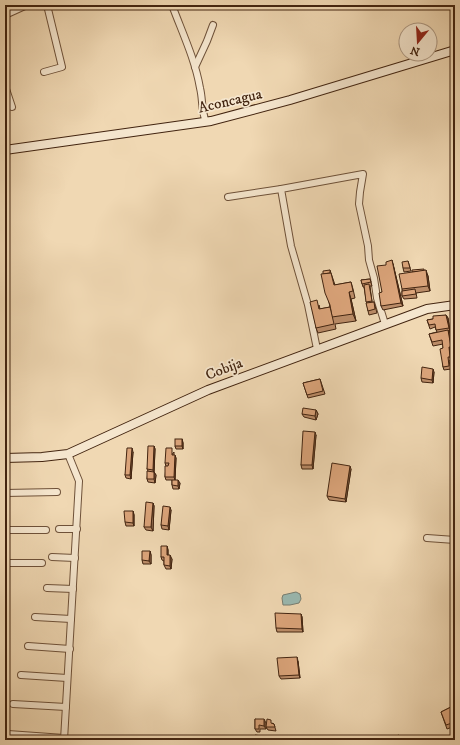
<svg xmlns="http://www.w3.org/2000/svg" width="460" height="745" font-family="'IM FELL DW Pica',serif">
<style>
.water{fill:#9ab9b1;stroke:#777d71}
.lines{fill:none;stroke-linecap:round;stroke-linejoin:round}
.street-casing{stroke:#6e5139;stroke-width:8}
.secondary-casing{stroke:#422410;stroke-width:10}
.street{stroke:#f5e6ce;stroke-width:6}
.secondary{stroke:#f5e6ce;stroke-width:8}
.wall{fill:#bc8d69;stroke:#422410}
.shaded-wall{fill:#997355;stroke:#422410}
.building{fill:#dba47a;stroke:#422410}
.labels{text-anchor:middle;dominant-baseline:central;stroke-width:3.5;stroke-linejoin:round;paint-order:stroke}
.street-label{font-size:15px;fill:#422410;stroke:#f5e6ce}
</style>
<rect width="100%" height="100%" fill="#f0d8b3"/>
<filter id="stains"><feTurbulence type="fractalNoise" baseFrequency=".005" numOctaves="4"/><feColorMatrix values="0 0 0 0 .2 0 0 0 0 .09 0 0 0 0 .02 0 0 0 .5 -.17"/></filter>
<radialGradient id="worn" r=".72"><stop offset=".6" stop-color="#630" stop-opacity="0"/><stop offset="1" stop-color="#630" stop-opacity=".3"/></radialGradient>
<!-- water -->
<polygon class="water" points="296,592 300,594 301,599 299,603 290,605 283,605 282,598 283,595"/>
<g class="lines">
<defs>
<g id="street">
<path d="M172,5C182,32 195,59 200,88C203,100 201,110 206,122"/>
<polyline points="5,15 27,5"/>
<polyline points="195,67 207,41 213,25"/>
<polyline points="44,72 62,67 47,5"/>
<polyline points="5,86 12,107"/>
<polyline points="228,197 281,189"/>
<polyline points="317,349 308,305 291,246 281,189 363,174 360,192 359,204 368,246 369,260 374,278 377,298 385,324"/>
<polyline points="5,493 57,492"/>
<polyline points="59,529 77,529"/>
<polyline points="5,530 46,530"/>
<polyline points="427,538 455,540"/>
<polyline points="52,557 75,558"/>
<polyline points="5,563 42,563"/>
<polyline points="47,588 73,589"/>
<polyline points="35,617 71,619"/>
<polyline points="28,646 70,649"/>
<polyline points="21,675 67,678"/>
<polyline points="13,704 66,707"/>
<polyline points="8,734 64,738"/>
<polyline points="64,740 79,481 68,454"/>
</g>
<g id="secondary">
<polyline points="5,150 211,121 290,100 455,50"/>
<polyline points="5,458 42,457 68,454 208,390 427,309 455,305"/>
</g>
</defs>
<!-- street casing -->
<use href="#street" class="street-casing"/>
<!-- secondary casing -->
<use href="#secondary" class="secondary-casing"/>
<!-- street -->
<use href="#street" class="street"/>
<!-- secondary -->
<use href="#secondary" class="secondary"/>
</g>
<!-- wall -->
<g class="wall">
<polygon points="408,261 411,271 404,272 403,268"/>
<polygon points="393,264 403,306 383,310 381,306 382,292"/>
<polygon points="330,270 335,285 351,282 353,289 355,298 351,299 356,321 335,324 336,329 318,333 316,328 319,305 320,309 330,307 323,274"/>
<polygon points="425,271 428,276 430,291 416,293 417,298 404,299 402,296 402,289"/>
<polygon points="370,279 372,286 370,286 372,302 374,302 377,313 369,315 368,311 364,287 363,287 361,280"/>
<polygon points="446,315 448,318 450,332 449,332 452,350 450,351 451,360 449,361 451,369 444,370 443,367 443,344 433,346 429,334 437,332 435,327 430,329 427,320 433,319"/>
<polygon points="434,372 433,383 422,382 421,378"/>
<polygon points="320,379 325,394 308,398 303,383"/>
<polygon points="316,410 318,414 316,420 304,417 302,414"/>
<polygon points="316,435 313,469 302,469 301,465"/>
<polygon points="182,439 183,443 183,449 176,449 175,446"/>
<polygon points="154,446 155,449 154,472 156,475 155,483 148,482 147,479 148,471 147,469"/>
<polygon points="133,452 131,479 126,478 125,475"/>
<polygon points="174,452 174,455 176,458 175,480 180,483 179,489 173,489 172,485 172,480 166,480 165,477 166,466 165,463"/>
<polygon points="351,469 346,502 329,500 327,496"/>
<polygon points="153,503 154,506 153,531 146,530 144,527"/>
<polygon points="171,510 169,530 162,529 161,525"/>
<polygon points="133,511 134,515 134,526 126,526 125,522"/>
<polygon points="167,546 168,550 168,555 172,559 171,569 166,569 164,565 164,561 162,560 161,557"/>
<polygon points="150,551 151,555 151,564 143,564 142,560"/>
<polygon points="301,614 302,617 303,632 277,632 276,628"/>
<polygon points="298,661 300,678 281,679 279,676"/>
<polygon points="455,705 455,726 447,729 441,712"/>
<polygon points="255,719 266,723 266,729 260,729 260,732 257,732 255,729"/>
<polygon points="273,723 274,724 276,731 268,730 266,727"/>
</g>
<!-- shaded-wall -->
<g class="shaded-wall">
<polygon points="392,260 393,264 403,306 401,303"/>
<polygon points="426,270 428,276 430,291 428,286"/>
<polygon points="349,292 351,299 356,321 353,314"/>
<polygon points="446,315 448,318 450,332 449,328"/>
<polygon points="448,330 450,333 452,350 451,347"/>
<polygon points="449,347 450,351 451,360 450,357"/>
<polygon points="433,369 434,372 433,383 432,380"/>
<polygon points="316,410 318,414 316,420 315,416"/>
<polygon points="315,432 316,435 313,469 312,465"/>
<polygon points="182,439 183,443 183,449 182,446"/>
<polygon points="154,446 155,449 154,473 153,470"/>
<polygon points="132,448 133,452 131,479 130,475"/>
<polygon points="175,455 176,458 175,480 174,477"/>
<polygon points="350,466 351,469 346,502 345,499"/>
<polygon points="154,472 156,475 155,483 154,479"/>
<polygon points="178,480 180,483 179,489 178,486"/>
<polygon points="153,503 154,506 153,531 151,527"/>
<polygon points="170,507 171,510 169,530 168,526"/>
<polygon points="133,511 134,515 134,526 133,523"/>
<polygon points="167,546 168,550 168,558 167,555"/>
<polygon points="150,551 151,555 151,564 149,561"/>
<polygon points="170,555 172,559 171,569 170,566"/>
<polygon points="301,614 302,617 303,632 302,629"/>
<polygon points="297,657 298,661 300,678 299,675"/>
<polygon points="264,719 266,723 266,729 264,726"/>
</g>
<!-- building -->
<g class="building">
<polygon points="392,260 401,303 381,306 379,293 382,292 377,266 386,265 386,262"/>
<polygon points="408,261 410,268 403,268 402,262"/>
<polygon points="424,269 424,271 412,272 412,270"/>
<polygon points="330,270 330,273 323,274 323,271"/>
<polygon points="426,270 428,286 402,289 399,274"/>
<polygon points="331,273 334,285 351,282 353,291 349,292 353,314 332,317 330,305 325,293 321,274"/>
<polygon points="370,279 371,282 362,284 361,280"/>
<polygon points="369,284 372,301 366,302 364,285"/>
<polygon points="415,289 416,294 402,296 402,291"/>
<polygon points="317,300 319,309 330,307 334,324 316,328 310,302"/>
<polygon points="374,302 375,309 368,311 366,303"/>
<polygon points="446,315 449,328 436,330 435,324 429,325 427,320 433,319 433,316"/>
<polygon points="448,330 451,347 449,347 450,357 448,357 449,366 443,367 440,349 443,348 442,340 432,342 429,334"/>
<polygon points="422,367 433,369 432,380 421,378"/>
<polygon points="320,379 323,391 307,395 303,383"/>
<polygon points="303,408 316,410 315,416 302,414"/>
<polygon points="303,431 315,432 312,465 301,465"/>
<rect x="175" y="439" width="7" height="7"/>
<polygon points="148,446 154,446 153,470 147,469"/>
<polygon points="127,448 132,448 130,475 125,475"/>
<polygon points="166,448 172,448 172,455 175,455 174,477 165,477 165,466 168,466 169,463 165,463"/>
<polygon points="332,463 350,466 345,499 327,496"/>
<polygon points="147,471 154,472 154,479 147,479"/>
<polygon points="172,480 178,480 178,486 172,485"/>
<polygon points="146,502 153,503 151,527 144,527"/>
<polygon points="163,506 170,507 168,526 161,525"/>
<polygon points="124,511 133,511 133,523 125,522"/>
<polygon points="161,546 167,546 167,555 170,555 170,566 164,565 164,557 161,557"/>
<polygon points="142,551 150,551 149,561 142,560"/>
<polygon points="275,613 301,614 302,629 276,628"/>
<polygon points="297,657 299,675 279,676 277,658"/>
<polygon points="455,705 455,722 446,725 441,712"/>
<polygon points="255,719 264,719 264,726 259,725 259,729 255,729"/>
<polygon points="267,719 271,720 271,723 274,724 275,727 266,727"/>
<polygon points="255,735 277,738 277,740 255,740"/>
<polygon points="399,735 401,740 389,740 389,738"/>
</g>
<g class="labels">
<!-- street labels -->
<g class="street-label">
<text transform="translate(230 101) rotate(-13)">Aconcagua</text>
<text transform="translate(224 369) rotate(-21)">Cobija</text>
</g>
</g>
<!-- margin -->
<rect width="460" height="745" fill="none" stroke="#f0d8b3" stroke-width="20"/>
<rect x="6" y="6" width="448" height="733" fill="none" stroke="#422410" stroke-width="2"/>
<rect x="10" y="10" width="440" height="725" fill="none" stroke="#422410"/>
<!-- north arrow -->
<g transform="translate(418 42) rotate(198)"><circle r="19" fill="#f5e6ce" stroke="#ad9882"/>
<path d="M0-3L7 15L0 10L-7 15Z" fill="#8f2418"/>
<text y="-6" font-size="11" font-weight="bold" text-anchor="middle" fill="#422410">N</text>
</g>
<rect width="100%" height="100%" filter="url(#stains)"/>
<rect width="100%" height="100%" fill="url(#worn)"/>
</svg>
